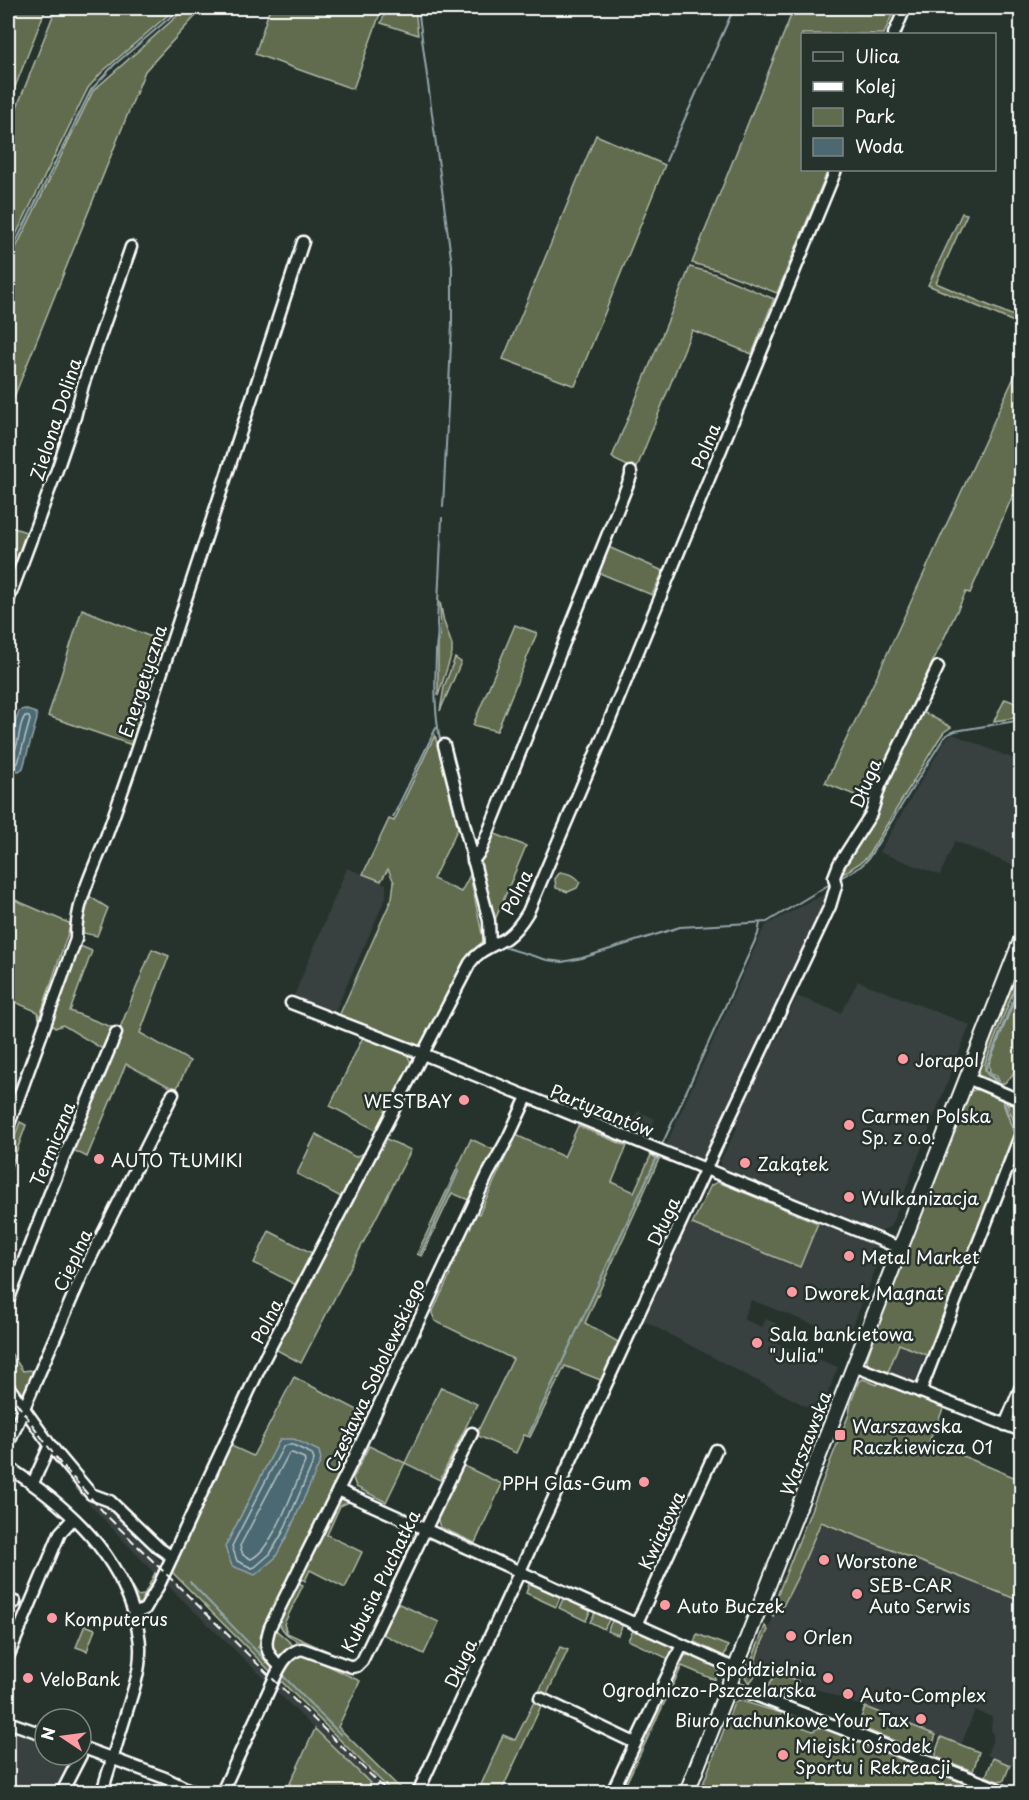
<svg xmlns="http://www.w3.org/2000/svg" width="1029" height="1800" font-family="'Playpen Sans',sans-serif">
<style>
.built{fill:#38403f}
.green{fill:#606c4e;stroke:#b0b6a6;stroke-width:1.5}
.water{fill:#4c6972;stroke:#94a5aa;stroke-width:1.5}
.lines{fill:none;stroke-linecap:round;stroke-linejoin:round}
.shore{stroke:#b7c3c7;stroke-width:1.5}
.stream{stroke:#94a5aa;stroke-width:2}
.minor-casing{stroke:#fff;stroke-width:15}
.tertiary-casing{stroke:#fff;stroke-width:18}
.minor{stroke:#26332d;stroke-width:10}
.tertiary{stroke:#26332d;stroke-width:14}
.rail{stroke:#fff;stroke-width:2;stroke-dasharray:9 4.5;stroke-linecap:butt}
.poi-dot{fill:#ff9aa2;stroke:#26332d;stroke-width:2}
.labels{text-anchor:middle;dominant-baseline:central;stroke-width:5;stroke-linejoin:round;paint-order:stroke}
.street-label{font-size:18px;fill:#fff;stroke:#26332d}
.poi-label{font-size:18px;fill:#fff;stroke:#26332d;text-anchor:start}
</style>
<rect width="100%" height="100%" fill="#26332d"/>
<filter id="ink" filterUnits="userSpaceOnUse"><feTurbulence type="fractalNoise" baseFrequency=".0167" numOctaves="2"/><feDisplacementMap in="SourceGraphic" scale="12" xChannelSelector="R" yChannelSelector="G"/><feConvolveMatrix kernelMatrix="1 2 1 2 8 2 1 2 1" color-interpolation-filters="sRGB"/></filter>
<g filter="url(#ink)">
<!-- built -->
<g class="built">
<polygon points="953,734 1021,762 1021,869 955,841 940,875 879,852 946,739"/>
<polygon points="347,868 386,884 386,897 334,1014 293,998"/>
<polygon points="829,892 788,983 783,985 780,992 782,996 704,1161 666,1145 762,932 766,925"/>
<polygon points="858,981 970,1025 891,1226 880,1232 723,1169 720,1161 735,1132 737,1127 735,1125 773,1042 776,1041 797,996 841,1013"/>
<polygon points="638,1111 655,1119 646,1139 628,1132"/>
<polygon points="689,1223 799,1267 818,1223 875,1246 880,1258 848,1338 751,1300 743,1319 762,1327 766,1319 777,1324 771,1341 838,1367 825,1400 807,1407 644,1321"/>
<polygon points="899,1344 925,1354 915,1383 888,1372"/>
<polygon points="8,1398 18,1414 8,1437"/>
<polygon points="27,1409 101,1502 165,1566 159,1578 76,1490 45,1450 22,1420"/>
<polygon points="821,1522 1017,1600 1021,1590 1021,1769 987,1755 993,1738 993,1733 991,1730 992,1717 975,1710 961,1745 755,1665 777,1606 782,1607 797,1578"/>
<polygon points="168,1574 272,1677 269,1683 164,1582"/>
<polygon points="277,1681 389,1792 379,1792 273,1688"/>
<polygon points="8,1728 45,1741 45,1755 77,1755 59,1792 8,1792"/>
</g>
<!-- green -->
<g class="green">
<polygon points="8,8 46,8 8,105"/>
<polygon points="56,8 176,8 102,72 88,88 8,251 8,130"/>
<polygon points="186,8 203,8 145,71 8,412 8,264 93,91"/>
<polygon points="270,8 382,8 353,89 255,54"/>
<polygon points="387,8 415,8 418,35 381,23"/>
<polygon points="794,8 895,8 884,34 802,34 802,170 828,170 777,293 717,270 692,263"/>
<polygon points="596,135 665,165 575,386 503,359"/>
<polygon points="962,213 967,214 936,283 1021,319 1021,325 928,285"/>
<polygon points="690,267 715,274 774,299 752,354 692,330 636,470 615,460 612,457"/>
<polygon points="1021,362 1021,488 1018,496 1013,495 970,593 966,592 867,800 825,783 875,680"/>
<polygon points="8,526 26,532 11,576 8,575"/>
<polygon points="606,546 663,571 652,595 595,571"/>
<path d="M440,602L444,622L452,645V653L438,696V644C442,633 440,615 440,602Z"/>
<polygon points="82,609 166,643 132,745 48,716"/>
<polygon points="515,625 537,633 497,731 473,725"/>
<polygon points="455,658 461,662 440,711 444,687"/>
<polygon points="1005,699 1021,705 1021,717 994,721"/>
<polygon points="925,702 923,712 951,727 944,732 939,739 867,857 860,863 838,877"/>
<polygon points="435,735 458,828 433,879 461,892 470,875 482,934 485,939 469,956 421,1049 339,1016 392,898 394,882 388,869 381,881 363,874 389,819 394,821"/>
<polygon points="490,832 526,846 492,927 477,866"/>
<path d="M560,872C568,873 576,875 580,882L577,888L568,892L556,888L555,879Z"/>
<polygon points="87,895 108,908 97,936 79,932"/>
<polygon points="8,897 71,924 39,1019 38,1012 8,999"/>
<polygon points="80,946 92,951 70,1011 114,1028 104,1050 63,1025 55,1028 52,1024"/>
<polygon points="152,949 169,956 140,1033 190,1061 176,1090 126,1064 87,1157 71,1149"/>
<path d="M1021,958V972L985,1064V1071L988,1075L993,1078L997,1087C988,1083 978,1081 977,1071Z"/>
<path d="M1019,988H1022C1022,1016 1029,1071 1001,1085L996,1075L990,1073L989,1064Z"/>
<polygon points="364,1035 407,1054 411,1063 376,1130 330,1106"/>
<polygon points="978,1089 1021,1105 1022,1120 1017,1130 1006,1101 1002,1100 1015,1136 965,1263 962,1265 929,1356 899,1344 888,1372 873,1367 867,1363 867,1359 874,1339 873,1338 968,1094 971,1091"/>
<polygon points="20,1122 26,1125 8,1175 8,1155"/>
<polygon points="578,1126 627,1146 612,1182 634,1192 651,1155 659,1159 585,1323 620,1343 603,1381 565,1366 530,1437 524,1435 516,1453 476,1435 513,1359 435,1321 432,1313 450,1275 444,1271 474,1212 479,1214 516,1135 564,1157"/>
<polygon points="316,1134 355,1157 364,1153 341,1197 297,1174"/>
<polygon points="384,1138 411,1150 301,1363 275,1349"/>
<polygon points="471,1139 494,1150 471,1201 452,1193 422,1256 417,1254"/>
<polygon points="718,1182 818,1223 800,1267 692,1224 711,1185"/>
<polygon points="269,1231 312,1253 296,1285 254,1263"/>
<polygon points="8,1349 23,1371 30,1370 35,1373 23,1401 8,1381"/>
<polygon points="294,1377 369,1416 258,1647 272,1662 273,1674 169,1569 227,1444 253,1456"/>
<polygon points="863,1379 877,1385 878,1382 944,1407 929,1442 1021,1480 1022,1590 1018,1600 821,1522 797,1578 782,1608 777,1606 773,1617 770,1614 849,1414 851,1402 859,1381"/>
<polygon points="441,1387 477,1404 440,1480 405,1463 386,1502 356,1487 353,1478 369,1446 405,1463"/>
<polygon points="462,1465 502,1484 475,1543 440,1527 437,1518"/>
<polygon points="342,1498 366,1506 367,1510 349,1502 340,1506 327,1535 362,1552 345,1588 310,1570 305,1581 300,1578 336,1502"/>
<polygon points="399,1524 415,1531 419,1536 359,1659 352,1662 320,1652 321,1648 348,1660 357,1657 413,1539 410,1530 399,1525"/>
<polygon points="155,1573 159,1578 145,1602 140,1606 137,1604 127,1582 128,1581 137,1596 144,1595"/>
<polygon points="530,1581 561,1595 556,1607 526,1593"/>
<path d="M297,1582L303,1585L284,1624L287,1633L316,1646L314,1649C299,1642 283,1637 278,1620Z"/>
<polygon points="564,1597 591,1609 586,1621 559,1608"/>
<polygon points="397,1603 439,1622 424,1654 382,1634"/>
<polygon points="596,1611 610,1618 604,1629 590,1622"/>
<polygon points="613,1619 623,1624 618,1635 607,1631"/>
<polygon points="275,1624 276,1630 293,1645 281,1658 276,1658 269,1648"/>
<polygon points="85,1625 95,1629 87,1651 76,1647"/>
<path d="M765,1626L768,1630C764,1639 758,1650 756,1660C755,1670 759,1674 749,1683L745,1677Z"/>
<polygon points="634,1629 673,1646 671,1660 628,1640"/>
<polygon points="697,1634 728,1646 724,1656 694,1642"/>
<polygon points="560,1647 568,1650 546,1696 538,1694"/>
<polygon points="302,1653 360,1681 338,1727 404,1792 392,1792 278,1678 284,1673 293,1655"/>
<polygon points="689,1654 720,1667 715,1680 682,1666 622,1792 618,1792 681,1658"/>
<polygon points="777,1673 798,1681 790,1700 765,1690"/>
<polygon points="536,1698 542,1704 501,1792 478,1792 503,1735 515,1740"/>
<polygon points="738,1700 781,1713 784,1721 813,1731 820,1727 976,1788 977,1792 700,1792 734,1703"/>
<polygon points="865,1707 936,1735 930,1752 928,1754 860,1727 858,1726"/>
<polygon points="315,1729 370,1783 365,1792 286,1792"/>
<polygon points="941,1737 979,1752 973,1771 936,1757 936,1751"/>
<polygon points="993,1758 1010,1765 1004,1780 997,1781 986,1776"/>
</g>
<!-- water -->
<g class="water">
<polygon points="24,709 36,713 37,719 23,768 19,771 10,770 8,768 13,729 19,711"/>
<polygon points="280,1439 294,1439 319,1451 321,1460 288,1534 275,1558 255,1575 232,1566 225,1547"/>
</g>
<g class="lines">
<!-- shore -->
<g class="shore">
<path d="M8,754C22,752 16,728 25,716L29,717L30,720L18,763L16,764H8"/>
<polygon points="286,1445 293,1445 312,1454 314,1460 283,1532 270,1554 255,1567 252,1568 237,1561 232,1546 283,1447"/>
<path d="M289,1453H292L304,1458L305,1462C295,1485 273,1550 251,1559L243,1555L240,1546Z"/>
</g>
<!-- stream -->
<g class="stream">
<polyline points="418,8 452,265 452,323 443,507"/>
<polyline points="427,9 427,8"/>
<polyline points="666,161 734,8"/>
<polyline points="8,258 91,90 114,65 181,8"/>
<path d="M441,744C434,714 435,684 436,653C436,643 439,634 437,624L442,518"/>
<polyline points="393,817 436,728"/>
<polyline points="837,880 861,866 868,859 943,739 948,734 955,731 1022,720"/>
<polyline points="481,909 484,927"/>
<polyline points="500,946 547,960 562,962 582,958 680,927 767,922 830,884"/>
<polyline points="998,1084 994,1077 986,1071 987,1065 1022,977"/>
<polyline points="1004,1101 1014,1131"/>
<polyline points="661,1147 758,934 760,923"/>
<polyline points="421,1253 459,1170"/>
<polyline points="8,1376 23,1397"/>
<polyline points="30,1406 50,1434"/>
<polyline points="529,1434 657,1157"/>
<polyline points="58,1445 78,1470"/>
<polyline points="86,1479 93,1488"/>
<polyline points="190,1582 265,1660"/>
<polyline points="284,1677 341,1735"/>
</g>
<defs>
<g id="minor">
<polyline points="894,34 905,8"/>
<polyline points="8,601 58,467 75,417 83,385 131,247"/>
<polyline points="444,745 489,921 490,946"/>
<polyline points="473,861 481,850 631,476 631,472"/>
<polyline points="291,1003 423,1054 900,1248"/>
<polyline points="967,1078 1022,1101"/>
<path d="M8,1127L76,939C75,903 94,869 106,837C117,807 127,778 137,748L303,242"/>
<polyline points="8,1301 64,1157 116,1033"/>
<polyline points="854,1366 1022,1431"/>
<polyline points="8,1386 50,1445 91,1494 110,1501 159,1548 172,1557"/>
<polyline points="920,1392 1022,1131"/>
<polyline points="1005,1425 1022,1384"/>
<polyline points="8,1445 82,1275 173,1094"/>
<path d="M8,1467C61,1502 111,1544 132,1607C136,1622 141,1637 140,1652C140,1673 132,1694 126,1714C118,1740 110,1766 102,1792"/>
<polyline points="33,1483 50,1445"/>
<polyline points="338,1490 736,1669"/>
<polyline points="8,1600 15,1602"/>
<path d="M134,1614L145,1609L159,1585L263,1361L470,963C480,949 492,947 506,938C516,931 522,922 528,912L604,734L836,170"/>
<polyline points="636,1625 716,1450"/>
<polyline points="8,1657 60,1533 71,1521"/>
<path d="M280,1666C265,1653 264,1645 270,1627L354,1458L488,1174L508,1138L527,1097"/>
<polyline points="729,1685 1006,1792"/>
<polyline points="540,1698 635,1743"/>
<polyline points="8,1722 45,1735"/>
<polyline points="81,1747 165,1778 194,1792"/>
<polyline points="62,1792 81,1755"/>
<path d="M222,1792L275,1677C281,1665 287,1652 302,1649L352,1667L357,1666L362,1661L472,1433"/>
<polyline points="418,1792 705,1170 830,906 836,886 834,877 839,864 871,814 880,786 938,667"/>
<polyline points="612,1792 682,1645"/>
</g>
<polyline id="tertiary" points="687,1792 1022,938"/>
</defs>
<!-- minor casing -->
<use href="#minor" class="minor-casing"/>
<!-- tertiary casing -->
<use href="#tertiary" class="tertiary-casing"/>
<!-- minor -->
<use href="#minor" class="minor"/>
<!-- tertiary -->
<use href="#tertiary" class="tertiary"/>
<!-- rail -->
<polyline class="rail" points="8,1391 60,1463 106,1515 388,1792"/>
</g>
</g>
<!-- markers -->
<g class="poi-dot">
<circle cx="903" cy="1059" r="6"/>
<circle cx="464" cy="1100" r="6"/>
<circle cx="849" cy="1125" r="6"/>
<circle cx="99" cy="1159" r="6"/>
<circle cx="745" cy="1163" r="6"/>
<circle cx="849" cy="1197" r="6"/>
<circle cx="849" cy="1256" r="6"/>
<circle cx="792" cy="1292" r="6"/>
<circle cx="757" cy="1343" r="6"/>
<rect x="834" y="1429" width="12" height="12" rx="3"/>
<circle cx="644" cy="1482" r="6"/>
<circle cx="824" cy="1560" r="6"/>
<circle cx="857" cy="1594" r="6"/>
<circle cx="665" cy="1605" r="6"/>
<circle cx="52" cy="1618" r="6"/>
<circle cx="791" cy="1636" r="6"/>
<circle cx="28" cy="1678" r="6"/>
<circle cx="828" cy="1678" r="6"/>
<circle cx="848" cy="1694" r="6"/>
<circle cx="921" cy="1719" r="6"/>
<circle cx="783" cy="1755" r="6"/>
</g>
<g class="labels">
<!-- street labels -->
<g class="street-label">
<text transform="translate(55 419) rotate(-72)">Zielona Dolina</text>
<text transform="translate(705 446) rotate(-68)">Polna</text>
<text transform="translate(142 681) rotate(-72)">Energetyczna</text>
<text transform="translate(865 783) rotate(-67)">Długa</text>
<text transform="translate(516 892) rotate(-64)">Polna</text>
<text transform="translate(602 1110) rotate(22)">Partyzantów</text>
<text transform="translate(52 1144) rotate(-68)">Termiczna</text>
<text transform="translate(663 1221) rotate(-65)">Długa</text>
<text transform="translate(72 1260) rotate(-65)">Cieplna</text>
<text transform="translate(266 1321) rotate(-63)">Polna</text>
<text transform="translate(374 1375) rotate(-65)">Czesława Sobolewskiego</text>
<text transform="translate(805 1443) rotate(-69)">Warszawska</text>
<text transform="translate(661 1530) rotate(-65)">Kwiatowa</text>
<text transform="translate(380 1581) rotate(-64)">Kubusia Puchatka</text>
<text transform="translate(460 1663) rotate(-65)">Długa</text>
</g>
<!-- poi labels -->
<g class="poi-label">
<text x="915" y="1059">Jorapol</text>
<text x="452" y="1100" text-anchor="end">WESTBAY</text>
<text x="861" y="1115">Carmen Polska<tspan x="861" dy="21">Sp. z o.o.</tspan></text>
<text x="111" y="1159">AUTO TŁUMIKI</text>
<text x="757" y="1163">Zakątek</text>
<text x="861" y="1197">Wulkanizacja</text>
<text x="861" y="1256">Metal Market</text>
<text x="804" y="1292">Dworek Magnat</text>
<text x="769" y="1333">Sala bankietowa<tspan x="769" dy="21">"Julia"</tspan></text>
<text x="852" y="1425">Warszawska<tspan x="852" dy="21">Raczkiewicza 01</tspan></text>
<text x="632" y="1482" text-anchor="end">PPH Glas-Gum</text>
<text x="836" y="1560">Worstone</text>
<text x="869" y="1584">SEB-CAR<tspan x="869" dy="21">Auto Serwis</tspan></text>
<text x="677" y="1605">Auto Buczek</text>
<text x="64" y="1618">Komputerus</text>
<text x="803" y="1636">Orlen</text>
<text x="816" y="1668" text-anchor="end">Spółdzielnia<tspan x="816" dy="21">Ogrodniczo-Pszczelarska</tspan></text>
<text x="40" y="1678">VeloBank</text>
<text x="860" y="1694">Auto-Complex</text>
<text x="909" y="1719" text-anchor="end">Biuro rachunkowe Your Tax</text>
<text x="795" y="1745">Miejski Ośrodek<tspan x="795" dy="21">Sportu i Rekreacji</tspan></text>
</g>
</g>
<!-- margin -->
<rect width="1029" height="1800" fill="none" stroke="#26332d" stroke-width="30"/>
<rect x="15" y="15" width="999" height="1770" fill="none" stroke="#fff" stroke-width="2" filter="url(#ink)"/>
<!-- legend -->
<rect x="801" y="33" width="195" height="138" fill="#26332d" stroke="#7d8581" stroke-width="1.5"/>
<rect x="813" y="52" width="30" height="9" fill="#26332d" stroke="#7d8581" stroke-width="1.5"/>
<text x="855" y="63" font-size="18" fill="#ffffff">Ulica</text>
<rect x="813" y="82" width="30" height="9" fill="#ffffff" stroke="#7d8581" stroke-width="1.5"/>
<text x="855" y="93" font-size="18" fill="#ffffff">Kolej</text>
<rect x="813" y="108" width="30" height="18" fill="#606c4e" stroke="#7d8581" stroke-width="1.5"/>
<text x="855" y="123" font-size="18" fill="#ffffff">Park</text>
<rect x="813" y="138" width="30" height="18" fill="#4c6972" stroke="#7d8581" stroke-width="1.5"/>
<text x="855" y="153" font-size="18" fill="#ffffff">Woda</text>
<!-- north arrow -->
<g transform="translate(63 1737) rotate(283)"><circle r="28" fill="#26332d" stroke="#7d8581" stroke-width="1.5"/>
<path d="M0-4.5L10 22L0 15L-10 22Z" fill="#ff9aa2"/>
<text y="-9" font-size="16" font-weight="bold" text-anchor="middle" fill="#ffffff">N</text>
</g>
</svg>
